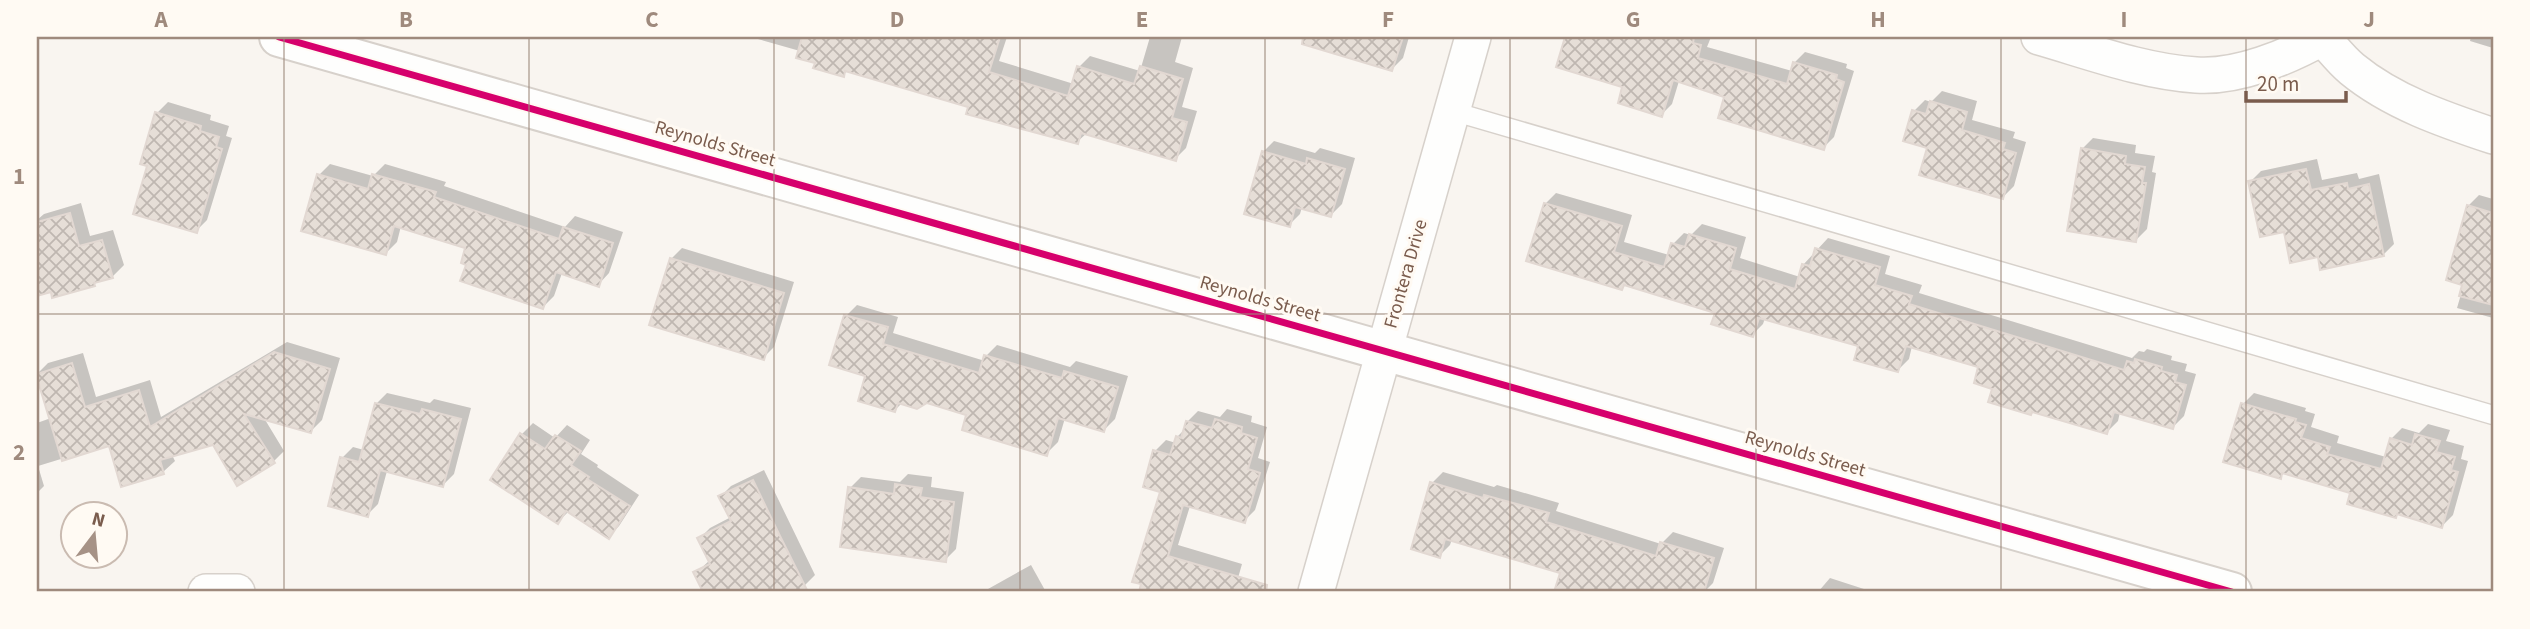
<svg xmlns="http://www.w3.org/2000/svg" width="2530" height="629" font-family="'Source Sans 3',sans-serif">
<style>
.shadow{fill:#0003}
.building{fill:url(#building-cross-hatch);stroke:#e2d8d2;stroke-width:2}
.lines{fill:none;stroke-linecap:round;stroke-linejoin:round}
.service-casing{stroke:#d7d1cb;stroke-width:21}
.minor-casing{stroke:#d7d1cb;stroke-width:38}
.tertiary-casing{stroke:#d7d1cb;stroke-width:42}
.service{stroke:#fefefd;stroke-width:18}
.minor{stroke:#fefefd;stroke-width:35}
.tertiary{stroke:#fefefd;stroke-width:38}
.cycleway-casing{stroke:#fffaf3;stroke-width:11}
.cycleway{stroke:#d6006c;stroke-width:7}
.grid{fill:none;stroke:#9f8a7d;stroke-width:2;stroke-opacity:0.55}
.labels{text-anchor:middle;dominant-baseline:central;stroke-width:6;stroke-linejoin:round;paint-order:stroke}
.street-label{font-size:19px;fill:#7a5c4d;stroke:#fffaf3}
.neatline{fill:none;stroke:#9f8a7d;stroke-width:2.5}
.grid-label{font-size:23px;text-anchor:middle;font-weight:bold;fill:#9f8a7d}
</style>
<defs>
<pattern id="building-cross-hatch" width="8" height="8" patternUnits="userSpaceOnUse" patternTransform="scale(1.75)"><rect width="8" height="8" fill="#e6ded7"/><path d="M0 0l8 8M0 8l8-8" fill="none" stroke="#bfb7b1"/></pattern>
</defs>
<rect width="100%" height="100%" fill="#f9f5f0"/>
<!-- shadow -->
<g class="shadow">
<polygon points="751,37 1007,37 999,61 1074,84 1079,67 1090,56 1140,71 1150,37 1182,37 1175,62 1193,68 1182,107 1197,111 1186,148 1175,159 1087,133 1077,142 971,106 848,70 843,75 800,51"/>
<polygon points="1344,37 1409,37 1403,58 1392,69 1339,53"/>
<polygon points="1567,37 1711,37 1707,47 1792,71 1794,63 1805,52 1847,64 1846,68 1854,71 1834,137 1823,148 1726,96 1679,81 1672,104 1661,115 1624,86 1558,66"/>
<polygon points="2471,37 2493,37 2493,48 2470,41"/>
<polygon points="1942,91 1977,101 1972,120 2015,132 2013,138 2026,142 2014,186 2003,197 1929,146 1914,111 1925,100 1931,102"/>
<polygon points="168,102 211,115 210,120 229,126 226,136 232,138 207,220 196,231 149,165 157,113"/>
<polygon points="2093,138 2136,145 2135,153 2155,156 2152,172 2156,173 2147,229 2136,240 2082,149"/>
<polygon points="1274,141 1315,153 1320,148 1355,158 1342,204 1331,215 1302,207 1300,214 1289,225 1263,152"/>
<polygon points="2317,159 2322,180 2357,173 2359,179 2379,174 2394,244 2383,255 2319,255 2285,230 2250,182 2261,171"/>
<polygon points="330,164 373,176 385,164 446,182 444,186 565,227 575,216 623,232 609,273 598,285 562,273 554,296 543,307 468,247 401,226 397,242 386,253 319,175"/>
<polygon points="1556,193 1632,215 1624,242 1669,255 1673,244 1684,233 1691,235 1702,224 1746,237 1740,258 1800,277 1803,265 1828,238 1890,256 1885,274 1922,285 1919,293 2132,358 2139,351 2144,352 2147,349 2172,356 2171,360 2187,364 2185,371 2196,374 2184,416 2173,427 2120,412 2118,421 2107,432 1990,401 1994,387 1980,366 1912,346 1909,359 1898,370 1860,345 1765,318 1763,324 1752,335 1717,311 1626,284 1622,288 1545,204"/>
<polygon points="2479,195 2493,199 2493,318 2457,308 2464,284 2468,206"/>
<polygon points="81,203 90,236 113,230 124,265 113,276 98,280 94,285 37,294 37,220 44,214"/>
<polygon points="682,248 794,282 774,347 763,358 671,259"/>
<polygon points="857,305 898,317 893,333 985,361 986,356 997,345 1070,367 1076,361 1128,376 1115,419 1104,430 1065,418 1058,442 1046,454 969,413 926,401 902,403 895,410 867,374 846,316"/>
<polygon points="287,342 340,358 322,420 311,431 264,418 284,451 273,462 213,442 172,455 175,461 163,472 110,444 38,466 44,486 37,493 37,423 51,418 37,374 48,363 83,353 96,397 150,380 161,417"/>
<polygon points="387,393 430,403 434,399 471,408 454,474 443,485 387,471 378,504 367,515 342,458 353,447 364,450 376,404"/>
<polygon points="2254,393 2306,408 2305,411 2315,414 2311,427 2339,436 2337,443 2386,457 2391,439 2402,428 2419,433 2428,424 2450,430 2446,441 2464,446 2461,459 2468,461 2453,515 2442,526 2399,513 2395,516 2352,492 2285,472 2280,477 2243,404"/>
<polygon points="1227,409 1252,416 1251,422 1267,427 1258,458 1270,462 1255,510 1244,521 1190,506 1178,545 1242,564 1234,592 1141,592 1162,491 1155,451 1166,440 1176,443 1177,437 1185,429 1187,422 1198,411 1220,417"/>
<polygon points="533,423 555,438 567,425 590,440 581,454 598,465 597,467 639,495 619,526 608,537 569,511 558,522 522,434"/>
<polygon points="764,470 815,575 804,586 791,592 705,592 696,573 710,560 699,539 710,528 731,517 720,497 731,486"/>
<polygon points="1443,472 1494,487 1497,485 1559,503 1556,511 1661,544 1673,532 1724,548 1713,583 1704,592 1556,592 1562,572 1452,539 1450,545 1439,556 1432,483"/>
<polygon points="908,474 932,477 931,487 964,492 956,549 945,560 850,488 861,477 900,482"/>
<polygon points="1031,565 1046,592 985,592 988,589"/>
<polygon points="1830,578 1867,590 1866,592 1818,592"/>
</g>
<!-- building -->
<g class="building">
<polygon points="802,37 1000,37 989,72 1068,96 1077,66 1134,84 1140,66 1183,79 1172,118 1187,122 1176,161 1081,133 1078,144 966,114 968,107 845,71 844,77 813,68 815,63 796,58"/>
<polygon points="1303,37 1403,37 1392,71 1302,44"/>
<polygon points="1565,37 1694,37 1693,43 1701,45 1698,58 1787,84 1793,62 1837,75 1836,79 1844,82 1824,150 1718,118 1724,97 1673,80 1662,117 1618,103 1622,87 1556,67"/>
<polygon points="1930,101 1967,112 1962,130 2005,143 2003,149 2016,153 2003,199 1919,175 1927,148 1903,141 1912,110 1926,114"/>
<polygon points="155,112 201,126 200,131 219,137 216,147 222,149 197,233 133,214 147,166 140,164"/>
<polygon points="2081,148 2126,156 2125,164 2145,167 2142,183 2146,183 2136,242 2067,231"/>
<polygon points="1262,151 1306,164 1307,158 1345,169 1331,217 1295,207 1290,227 1244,214"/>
<polygon points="2306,169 2311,190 2347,183 2348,189 2369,184 2384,256 2320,270 2318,257 2290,263 2284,232 2260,237 2248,181"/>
<polygon points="317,174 368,189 372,174 436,192 434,197 559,239 563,227 613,243 599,287 556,272 543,309 460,281 466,265 461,263 465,248 394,226 386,255 301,231"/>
<polygon points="1544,203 1622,226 1614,252 1664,267 1671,243 1685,247 1689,234 1736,248 1730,269 1795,289 1802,264 1810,266 1815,248 1880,267 1875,285 1912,296 1909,304 2124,370 2127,361 2134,363 2135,359 2162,367 2161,371 2177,375 2175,382 2186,385 2173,429 2114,412 2107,434 2032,412 2031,415 1988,402 1992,389 1974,383 1978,367 1906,346 1898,372 1854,360 1858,346 1759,318 1753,337 1711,324 1715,313 1624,285 1622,290 1526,261"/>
<polygon points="2467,205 2493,213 2493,305 2459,296 2462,285 2446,280"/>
<polygon points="70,213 79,246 102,240 113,278 94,283 95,286 52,298 51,292 37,296 37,222"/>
<polygon points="670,258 784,293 764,360 649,325"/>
<polygon points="844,315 888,327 883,344 979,373 984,355 1062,378 1064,371 1118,387 1104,432 1058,418 1047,456 962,430 966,415 927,403 917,409 898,403 895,412 858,401 865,376 829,365"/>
<polygon points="274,352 330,369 311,433 244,414 275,463 237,486 213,445 160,460 164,474 121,487 109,446 62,461 37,378 37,374 72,363 85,407 139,390 150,427"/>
<polygon points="375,403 420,414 422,409 461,419 443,487 380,470 368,517 328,506 340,457 359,462"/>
<polygon points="2241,403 2296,419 2295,422 2306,425 2301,438 2330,447 2327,454 2381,469 2390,438 2412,445 2415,434 2440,441 2436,452 2455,457 2451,470 2458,472 2442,528 2397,514 2396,518 2347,504 2350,493 2282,473 2281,479 2223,462"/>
<polygon points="1215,419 1242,427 1241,433 1257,438 1248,469 1260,473 1245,523 1183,505 1168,556 1267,585 1266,592 1139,592 1141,584 1132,582 1160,492 1143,487 1153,450 1170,455 1176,436 1181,438 1186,421 1212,428"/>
<polygon points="520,433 545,449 555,435 581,451 571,465 589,477 587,479 630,506 609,539 566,511 558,524 490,480"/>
<polygon points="753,480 780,536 808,592 703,592 693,572 710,564 697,538 731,521 718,496"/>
<polygon points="1430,482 1483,498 1484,495 1549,513 1546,522 1656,556 1660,542 1714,558 1704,592 1554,592 1560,573 1445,539 1440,558 1411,549"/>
<polygon points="895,484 922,488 920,497 954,502 946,562 840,547 848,487 894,494"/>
</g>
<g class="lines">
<defs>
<polyline id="service" points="1452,111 2493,415"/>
<g id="minor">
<path d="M2039,37C2088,51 2144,72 2196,75C2237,78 2288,57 2323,37"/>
<path d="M2322,37C2332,48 2341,60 2352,69C2392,102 2445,120 2493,136"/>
<polyline points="206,592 237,592"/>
<polyline points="1316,592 1473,37"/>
</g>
<polyline id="tertiary" points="279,37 2232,592"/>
</defs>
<!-- service casing -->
<use href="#service" class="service-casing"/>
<!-- minor casing -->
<use href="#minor" class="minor-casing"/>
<!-- tertiary casing -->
<use href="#tertiary" class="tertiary-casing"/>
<!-- service -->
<use href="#service" class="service"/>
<!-- minor -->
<use href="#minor" class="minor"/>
<!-- tertiary -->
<use href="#tertiary" class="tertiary"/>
<defs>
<polyline id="cycleway" points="279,37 2232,592"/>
</defs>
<!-- cycleway casing -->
<use href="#cycleway" class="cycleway-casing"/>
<!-- cycleway -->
<use href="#cycleway" class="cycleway"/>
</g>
<!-- grid -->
<path class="grid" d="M284,37V592M529,37V592M774,37V592M1020,37V592M1265,37V592M1510,37V592M1756,37V592M2001,37V592M2246,37V592M37,314H2493"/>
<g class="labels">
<!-- street labels -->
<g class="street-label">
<text transform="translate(715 144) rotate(16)">Reynolds Street</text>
<text transform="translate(1406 274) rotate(-74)">Frontera Drive</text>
<text transform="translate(1260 299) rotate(16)">Reynolds Street</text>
<text transform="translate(1805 454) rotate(16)">Reynolds Street</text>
</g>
</g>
<!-- border -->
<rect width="2530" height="629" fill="none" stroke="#fffaf3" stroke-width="77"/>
<!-- north arrow -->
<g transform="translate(94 535) rotate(16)"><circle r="33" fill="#fffaf3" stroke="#cabbb1" stroke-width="2"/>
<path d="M0-5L12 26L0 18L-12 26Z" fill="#a69286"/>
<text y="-10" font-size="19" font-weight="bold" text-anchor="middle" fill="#7a5c4d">N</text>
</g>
<!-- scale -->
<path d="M2246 91v10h100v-10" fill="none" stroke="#7a5c4d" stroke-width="3.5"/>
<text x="2257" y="91" font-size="21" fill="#7a5c4d" stroke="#fffaf3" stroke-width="5" paint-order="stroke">20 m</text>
<rect x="38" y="38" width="2454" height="552" class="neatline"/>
<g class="grid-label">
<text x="161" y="27">A</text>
<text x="406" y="27">B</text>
<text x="652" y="27">C</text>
<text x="897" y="27">D</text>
<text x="1142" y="27">E</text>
<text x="1388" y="27">F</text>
<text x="1633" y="27">G</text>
<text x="1878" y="27">H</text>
<text x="2124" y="27">I</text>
<text x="2369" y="27">J</text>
<text x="19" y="184">1</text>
<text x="19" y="460">2</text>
</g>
</svg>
